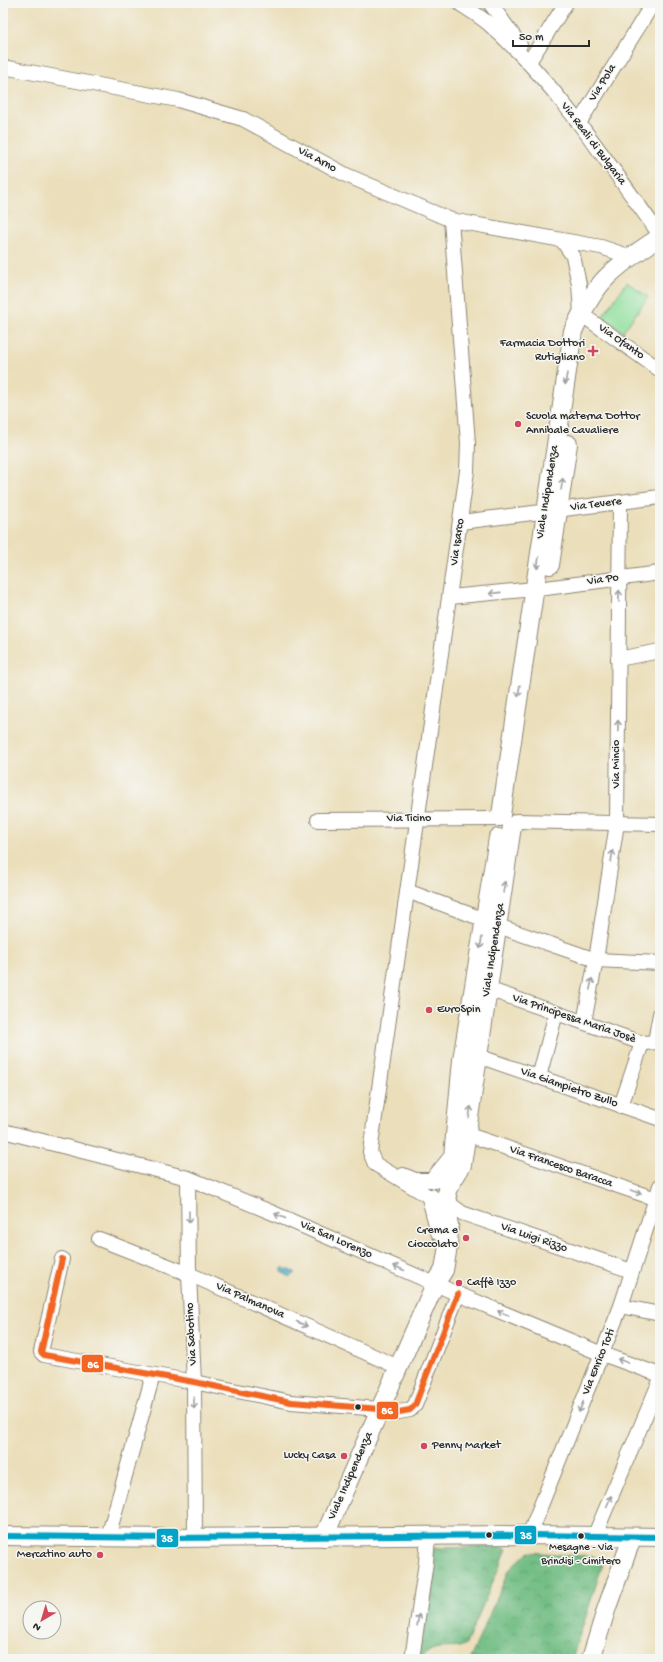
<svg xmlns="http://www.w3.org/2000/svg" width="663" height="1662" font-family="'Gochi Hand',sans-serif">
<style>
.forest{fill:url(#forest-crowns);stroke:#4f7458}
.park{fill:#8fdf9e;stroke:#5d8564}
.water{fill:url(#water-rules);stroke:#3d707c}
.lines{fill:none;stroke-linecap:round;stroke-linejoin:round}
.minor-casing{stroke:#8b8573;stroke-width:16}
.major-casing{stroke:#8b8573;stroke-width:20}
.minor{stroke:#fff;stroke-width:14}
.major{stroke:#fff;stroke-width:18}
.bus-1-casing{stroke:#f6f6f2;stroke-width:9}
.bus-2-casing{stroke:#f6f6f2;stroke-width:9}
.bus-1{stroke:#02a3c6;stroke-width:6}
.bus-2{stroke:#f26522;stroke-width:6}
.oneway{stroke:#a0a0a0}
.poi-dot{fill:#d1495b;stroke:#f6f6f2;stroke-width:1.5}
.bus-dot{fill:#2b2b2b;stroke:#f6f6f2;stroke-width:1.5}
.labels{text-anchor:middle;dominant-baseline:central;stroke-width:3;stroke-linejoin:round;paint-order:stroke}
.bus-label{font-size:11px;fill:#2b2b2b;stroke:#f6f6f2}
.street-label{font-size:12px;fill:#2b2b2b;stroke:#f6f6f2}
.poi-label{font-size:12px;fill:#2b2b2b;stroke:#f6f6f2;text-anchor:end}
.line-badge{stroke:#f6f6f2;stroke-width:1.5}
.badge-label{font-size:11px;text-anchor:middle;font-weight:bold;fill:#fff}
</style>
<defs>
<pattern id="forest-crowns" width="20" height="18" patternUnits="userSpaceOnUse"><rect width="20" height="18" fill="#73be85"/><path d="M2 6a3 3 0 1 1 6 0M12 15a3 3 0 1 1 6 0" fill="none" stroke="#5f9b6d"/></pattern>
<pattern id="water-rules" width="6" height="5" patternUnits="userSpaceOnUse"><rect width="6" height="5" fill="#4fb6cd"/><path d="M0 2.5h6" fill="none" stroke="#4294a7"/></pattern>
</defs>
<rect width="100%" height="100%" fill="#f6f6f2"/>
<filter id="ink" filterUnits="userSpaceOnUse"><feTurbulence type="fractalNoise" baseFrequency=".025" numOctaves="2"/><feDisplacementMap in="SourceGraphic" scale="8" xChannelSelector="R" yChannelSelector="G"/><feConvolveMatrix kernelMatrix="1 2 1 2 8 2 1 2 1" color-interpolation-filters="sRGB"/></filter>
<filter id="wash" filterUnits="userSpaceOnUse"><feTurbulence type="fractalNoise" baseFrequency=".012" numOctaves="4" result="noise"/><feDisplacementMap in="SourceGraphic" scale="16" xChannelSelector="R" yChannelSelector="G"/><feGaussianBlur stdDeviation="0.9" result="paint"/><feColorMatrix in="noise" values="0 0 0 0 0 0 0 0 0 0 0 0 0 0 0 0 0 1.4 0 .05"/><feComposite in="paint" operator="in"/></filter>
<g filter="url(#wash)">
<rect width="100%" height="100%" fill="#ebdfbb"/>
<!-- forest -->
<g class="forest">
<path d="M502,1547L507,1549L466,1644C458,1650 444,1646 434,1649C427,1651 424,1658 417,1659L434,1548Z"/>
<polygon points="528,1552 595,1557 602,1566 572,1659 470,1659 509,1570"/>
</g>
<!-- park -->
<polygon class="park" points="627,282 648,297 623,332 602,317"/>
<!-- water -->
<polygon class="water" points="282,1268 284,1268 296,1273 290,1277 282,1272"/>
</g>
<g filter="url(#ink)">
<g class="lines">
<defs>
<g id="minor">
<path d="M459,3C469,10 480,16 489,24C557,84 607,162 660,235"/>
<polyline points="490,3 520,45"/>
<polyline points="529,62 566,3"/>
<polyline points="3,67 178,100 243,119 346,175 451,220 601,247 631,257"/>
<polyline points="579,123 653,3"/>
<polyline points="562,240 573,256 579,284 581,314 660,370"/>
<polyline points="461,522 660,497"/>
<polyline points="546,588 660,573"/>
<polyline points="450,597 534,589"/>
<polyline points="618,659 660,651"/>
<polyline points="318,820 500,819"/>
<polyline points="516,821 660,824"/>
<polyline points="407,891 485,920"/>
<polyline points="498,926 596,960 660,963"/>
<polyline points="488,989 642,1043 660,1042"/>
<polyline points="584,1022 596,960 617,823 620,502"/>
<polyline points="655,1042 660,1014"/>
<polyline points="478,1056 660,1119"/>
<polyline points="539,1077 556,1013"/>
<polyline points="621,1106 642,1043"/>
<polyline points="3,1131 188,1178 273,1213 458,1294 602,1354 660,1375"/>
<polyline points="466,1134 656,1199"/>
<polyline points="403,1175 415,1180 432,1180"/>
<polyline points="188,1178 189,1274 194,1382 195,1538"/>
<polyline points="448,1192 451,1205 462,1213 632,1271"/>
<polyline points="428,1196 375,1164 370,1152 467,471 468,443 451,220"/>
<polyline points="99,1239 189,1274 398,1367"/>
<polyline points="62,1259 41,1352 44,1355 194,1382 291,1402 380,1409 399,1412 410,1410 415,1405 458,1294"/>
<polyline points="621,1306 660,1314"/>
<polyline points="529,1535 621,1306 660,1186"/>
<polyline points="108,1537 153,1375"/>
<polyline points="594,1537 660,1381"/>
<polyline points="412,1659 426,1562 428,1536"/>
</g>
<g id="major">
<polyline points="550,565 568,444"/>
<path d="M501,815L573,331C581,314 594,289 608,276C623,261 642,249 660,237"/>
<polyline points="435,1179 453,1157 462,1060 498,838"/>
<polyline points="448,1188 462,1165 512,826"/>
<polyline points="431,1198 440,1232"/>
<polyline points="3,1536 171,1538 529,1535 660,1537"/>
<polyline points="324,1537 435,1284 444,1270 448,1246 449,1225 446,1210 446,1195"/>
<polyline points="591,1659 607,1607 632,1538"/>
</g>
</defs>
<!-- minor casing -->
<use href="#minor" class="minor-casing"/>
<!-- major casing -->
<use href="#major" class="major-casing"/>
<!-- minor -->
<use href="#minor" class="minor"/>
<!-- major -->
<use href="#major" class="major"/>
<defs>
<polyline id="bus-1" points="3,1536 171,1538 529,1535 660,1537"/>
<polyline id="bus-2" points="62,1259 41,1352 44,1355 194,1382 291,1402 380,1409 399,1412 410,1410 415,1405 458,1294"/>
</defs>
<!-- bus-1 casing -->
<use href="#bus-1" class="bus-1-casing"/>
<!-- bus-2 casing -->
<use href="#bus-2" class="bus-2-casing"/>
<!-- bus-1 -->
<use href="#bus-1" class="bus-1"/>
<!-- bus-2 -->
<use href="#bus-2" class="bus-2"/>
</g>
<!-- one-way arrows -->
<defs><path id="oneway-shaft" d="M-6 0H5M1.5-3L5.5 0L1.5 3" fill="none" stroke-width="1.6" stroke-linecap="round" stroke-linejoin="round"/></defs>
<g class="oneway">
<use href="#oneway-shaft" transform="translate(566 379) rotate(99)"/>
<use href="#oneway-shaft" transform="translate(562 484) rotate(-81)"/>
<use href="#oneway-shaft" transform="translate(538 563) rotate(99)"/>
<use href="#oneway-shaft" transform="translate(495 593) rotate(174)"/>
<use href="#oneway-shaft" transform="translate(619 596) rotate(-89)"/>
<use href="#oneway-shaft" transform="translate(519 691) rotate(98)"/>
<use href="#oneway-shaft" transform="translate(618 726) rotate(-90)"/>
<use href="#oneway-shaft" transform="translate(612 856) rotate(-81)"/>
<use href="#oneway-shaft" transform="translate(504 887) rotate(-82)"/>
<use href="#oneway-shaft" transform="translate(481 943) rotate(99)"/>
<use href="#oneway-shaft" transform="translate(591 984) rotate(-79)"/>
<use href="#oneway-shaft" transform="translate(470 1112) rotate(-81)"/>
<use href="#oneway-shaft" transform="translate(636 1192) rotate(19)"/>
<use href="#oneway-shaft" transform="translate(280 1216) rotate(-156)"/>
<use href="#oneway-shaft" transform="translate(189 1217) rotate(89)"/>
<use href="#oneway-shaft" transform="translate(399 1268) rotate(-156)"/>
<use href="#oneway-shaft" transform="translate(503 1313) rotate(-158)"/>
<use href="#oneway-shaft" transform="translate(302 1324) rotate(24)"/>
<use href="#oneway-shaft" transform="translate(623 1361) rotate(-160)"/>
<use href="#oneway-shaft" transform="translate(194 1403) rotate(90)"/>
<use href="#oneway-shaft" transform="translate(581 1407) rotate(112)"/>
<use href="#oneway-shaft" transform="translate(609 1501) rotate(-67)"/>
<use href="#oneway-shaft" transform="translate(418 1620) rotate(-82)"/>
</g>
</g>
<!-- markers -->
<g class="poi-dot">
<path d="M591 345h4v4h4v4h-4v4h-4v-4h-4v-4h4z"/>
<circle cx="518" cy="424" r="4"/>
<circle cx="429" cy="1010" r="4"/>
<circle cx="466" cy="1238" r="4"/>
<circle cx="459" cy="1283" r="4"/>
<circle cx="424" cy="1446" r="4"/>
<circle cx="344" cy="1456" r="4"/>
<circle cx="100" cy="1555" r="4"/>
</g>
<g class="bus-dot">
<circle cx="358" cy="1407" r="3.5"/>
<circle cx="489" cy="1535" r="3.5"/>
<circle cx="581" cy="1536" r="3.5"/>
</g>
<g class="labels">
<!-- bus labels -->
<g class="bus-label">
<text x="581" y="1548">Mesagne - Via<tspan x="581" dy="14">Brindisi - Cimitero</tspan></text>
</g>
<!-- street labels -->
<g class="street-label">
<text transform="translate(603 83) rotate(-58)">Via Pola</text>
<text transform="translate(593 144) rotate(53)">Via Reali di Bulgaria</text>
<text transform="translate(317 160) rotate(28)">Via Arno</text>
<text transform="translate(621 342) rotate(35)">Via Ofanto</text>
<text transform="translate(548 492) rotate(-81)">Viale Indipendenza</text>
<text transform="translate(596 505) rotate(-7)">Via Tevere</text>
<text transform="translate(458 542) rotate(-82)">Via Isarco</text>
<text transform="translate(603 580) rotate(-8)">Via Po</text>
<text transform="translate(617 764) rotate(-90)">Via Mincio</text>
<text x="409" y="819">Via Ticino</text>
<text transform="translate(494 950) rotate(-81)">Viale Indipendenza</text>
<text transform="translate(574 1019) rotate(19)">Via Principessa Maria Josè</text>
<text transform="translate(569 1088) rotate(19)">Via Giampietro Zullo</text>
<text transform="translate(561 1167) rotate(19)">Via Francesco Baracca</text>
<text transform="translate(534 1238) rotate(19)">Via Luigi Rizzo</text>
<text transform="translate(336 1240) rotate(24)">Via San Lorenzo</text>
<text transform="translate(250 1301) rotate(24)">Via Palmanova</text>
<text transform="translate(192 1334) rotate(-93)">Via Sabotino</text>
<text transform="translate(599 1362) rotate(-68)">Via Enrico Toti</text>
<text transform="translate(351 1476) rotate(-66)">Viale Indipendenza</text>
</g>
<!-- poi labels -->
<g class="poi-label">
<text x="585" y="344">Farmacia Dottori<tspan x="585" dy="14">Rutigliano</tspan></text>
<text x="526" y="417" text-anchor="start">Scuola materna Dottor<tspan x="526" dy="14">Annibale Cavaliere</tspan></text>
<text x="437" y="1010" text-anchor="start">EuroSpin</text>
<text x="458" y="1231">Crema e<tspan x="458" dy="14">Cioccolato</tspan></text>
<text x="467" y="1283" text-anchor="start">Caffè Izzo</text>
<text x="432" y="1446" text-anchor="start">Penny Market</text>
<text x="336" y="1456">Lucky Casa</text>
<text x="92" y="1555">Mercatino auto</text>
</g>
</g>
<g class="line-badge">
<rect x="81" y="1354" width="23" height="19" rx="4" fill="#f26522"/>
<rect x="376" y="1401" width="23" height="19" rx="4" fill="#f26522"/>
<rect x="514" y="1525" width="23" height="20" rx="4" fill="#02a3c6"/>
<rect x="156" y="1528" width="23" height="20" rx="4" fill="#02a3c6"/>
</g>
<g class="badge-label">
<text x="93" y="1368">86</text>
<text x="387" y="1414">86</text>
<text x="526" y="1539">35</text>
<text x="167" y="1542">35</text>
</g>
<!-- margin -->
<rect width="663" height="1662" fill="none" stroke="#f6f6f2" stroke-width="16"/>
<!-- north arrow -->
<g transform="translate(42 1620) rotate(218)"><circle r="19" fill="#f6f6f2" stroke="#a5a5a2"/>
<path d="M0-3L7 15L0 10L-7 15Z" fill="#d1495b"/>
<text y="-6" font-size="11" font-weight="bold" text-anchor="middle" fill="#2b2b2b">N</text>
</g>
<!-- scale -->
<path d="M513 40v6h76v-6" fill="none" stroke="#2b2b2b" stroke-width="2"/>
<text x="519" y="40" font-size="12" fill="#2b2b2b" stroke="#f6f6f2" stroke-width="3" paint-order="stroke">50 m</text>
</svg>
